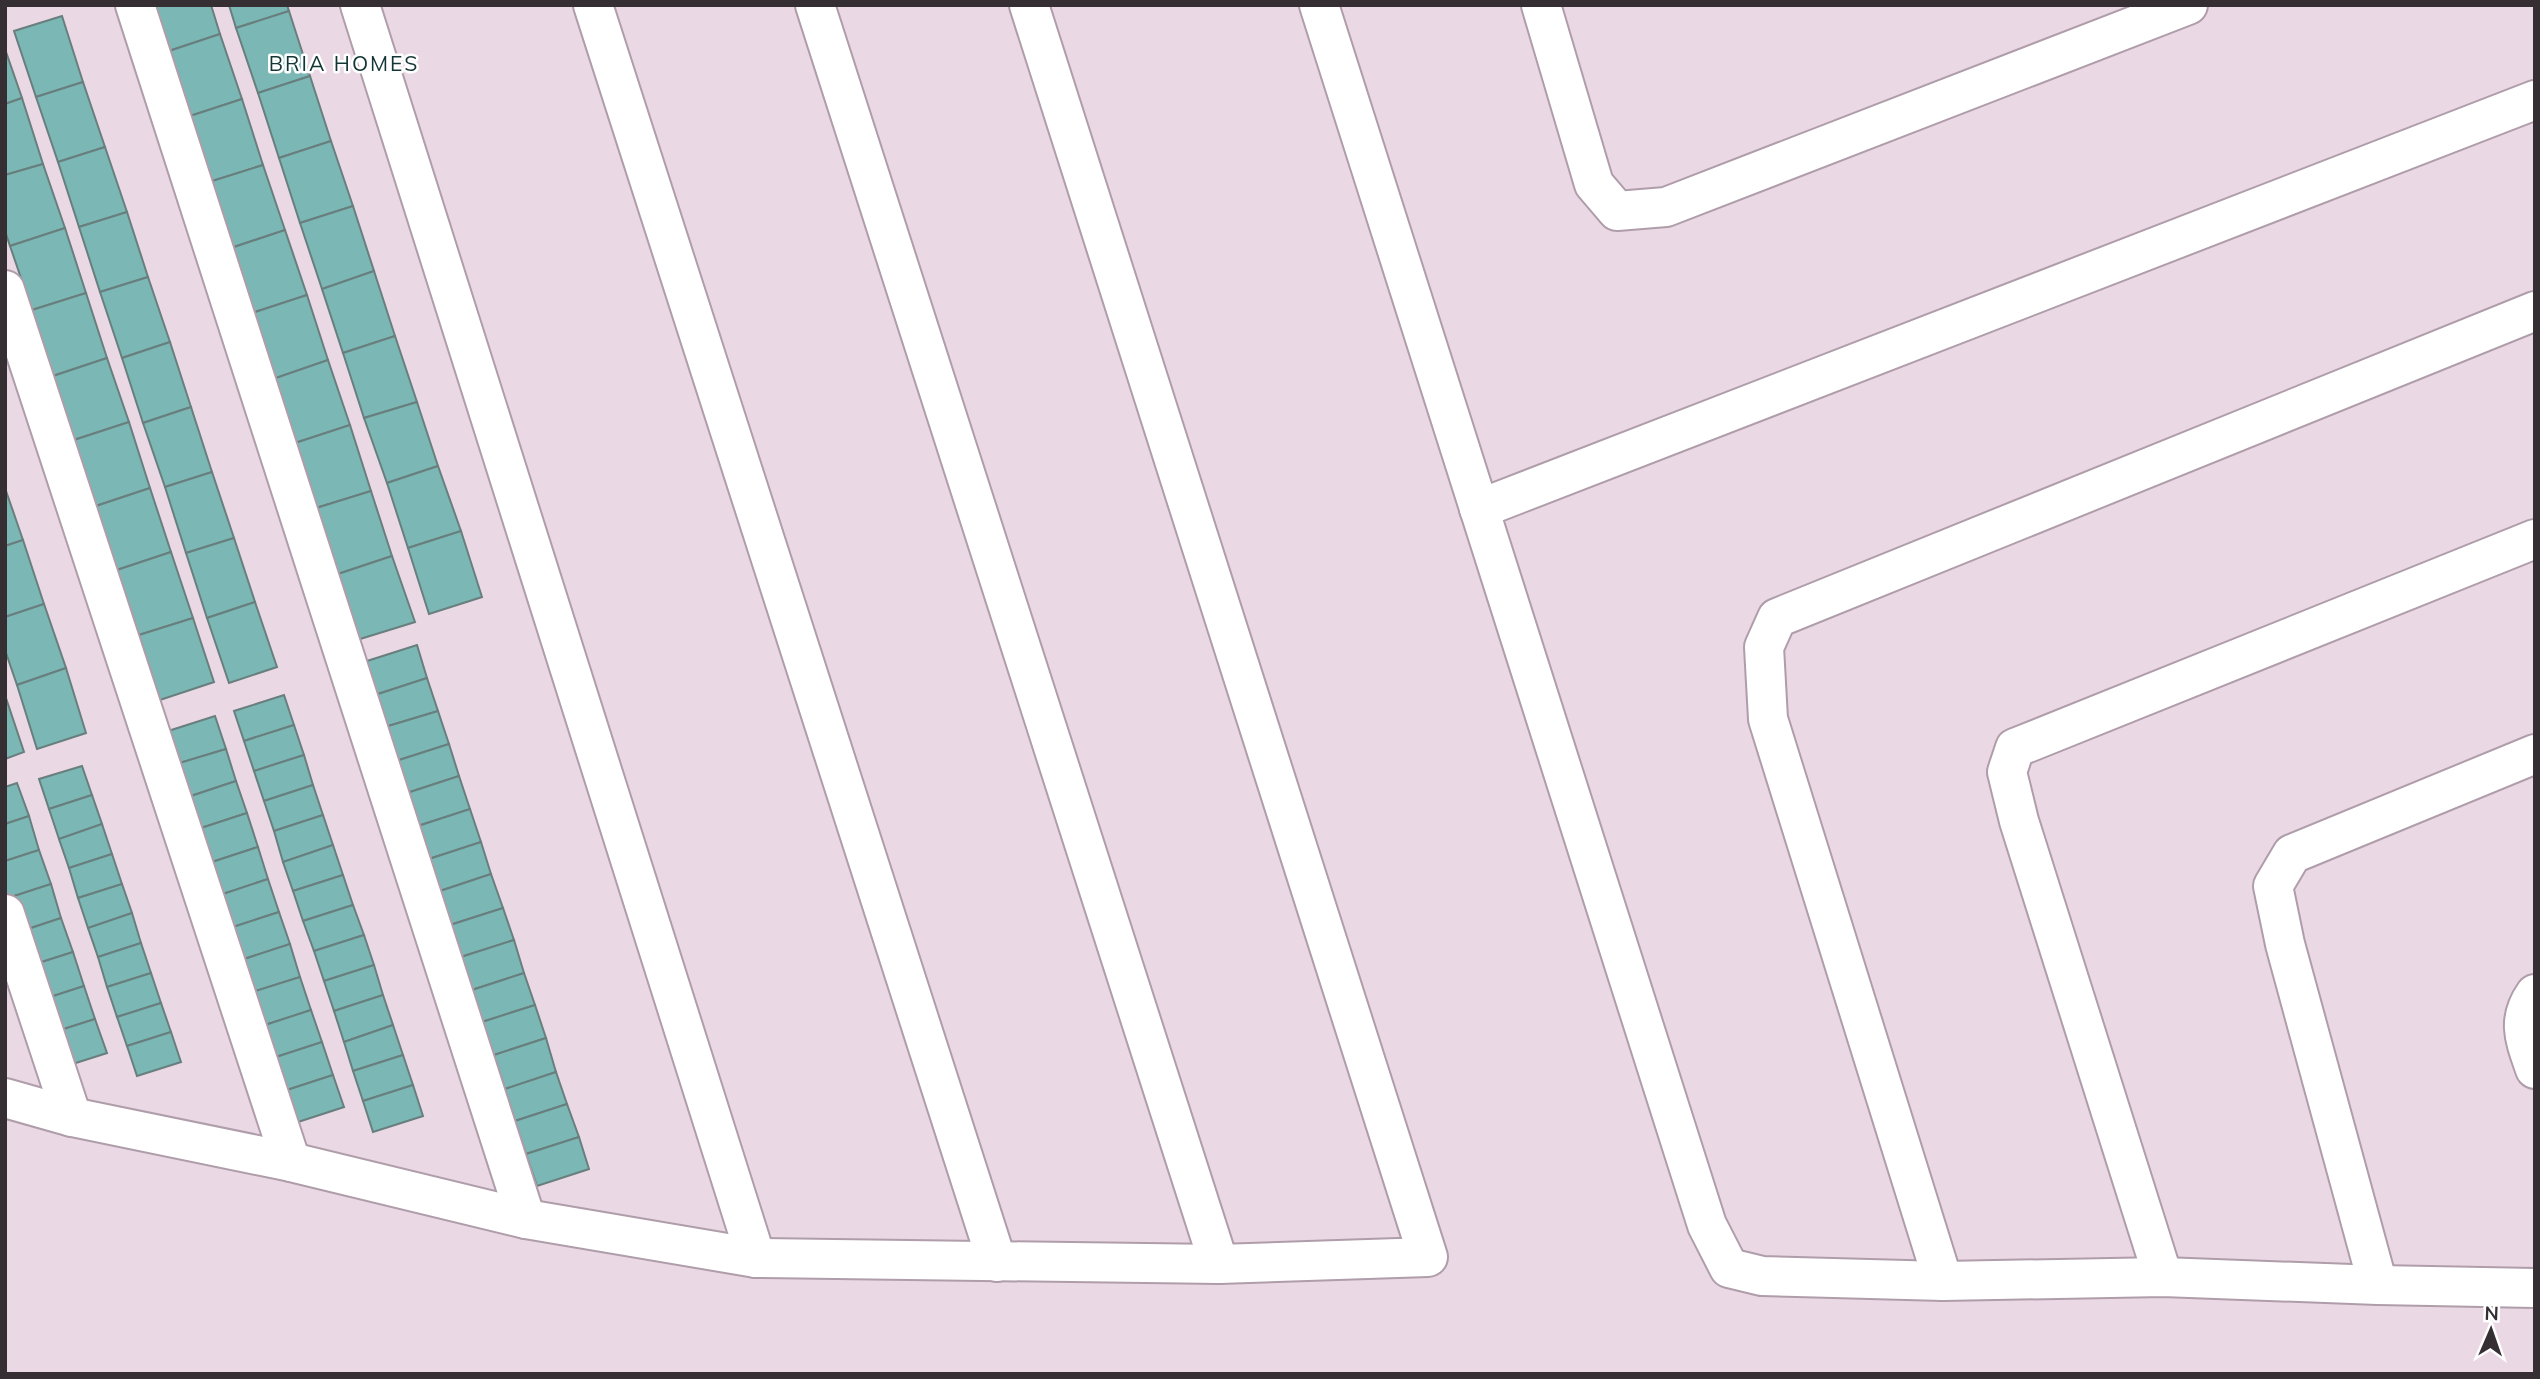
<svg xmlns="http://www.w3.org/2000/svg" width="2540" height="1379" font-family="Mulish,sans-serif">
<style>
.building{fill:#7bb7b5;stroke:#687f7e;stroke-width:2}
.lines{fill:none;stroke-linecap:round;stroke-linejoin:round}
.street-casing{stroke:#af9daa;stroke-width:42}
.street{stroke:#fff;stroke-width:38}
.labels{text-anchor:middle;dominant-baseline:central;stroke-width:5;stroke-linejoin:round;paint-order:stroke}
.neighbourhood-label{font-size:21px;letter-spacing:2px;fill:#133635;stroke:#fff}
</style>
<rect width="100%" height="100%" fill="#ebd8e5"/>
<!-- building -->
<g class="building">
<polygon points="147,5 211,5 220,34 163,53"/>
<polygon points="229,5 287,5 289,11 236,28"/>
<polygon points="289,11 310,76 258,93 236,28"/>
<polygon points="62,16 83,82 36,97 14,31"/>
<polygon points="220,34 242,99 184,118 163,53"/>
<polygon points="5,49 22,98 5,104"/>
<polygon points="310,76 331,141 279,158 258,93"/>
<polygon points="83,82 105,147 58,162 36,97"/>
<polygon points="22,98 43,164 5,175 5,104"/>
<polygon points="242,99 263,165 206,183 184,118"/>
<polygon points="331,141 353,206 300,223 279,158"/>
<polygon points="105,147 127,212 79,227 58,162"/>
<polygon points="43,164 65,228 10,246 5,231 5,175"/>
<polygon points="263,165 285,230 228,249 206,183"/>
<polygon points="353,206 374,271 322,289 300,223"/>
<polygon points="127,212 148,277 100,292 79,227"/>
<polygon points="65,228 86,293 32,310 10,246"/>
<polygon points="285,230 307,295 249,314 228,249"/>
<polygon points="374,271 395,336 343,353 322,289"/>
<polygon points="148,277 170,342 122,358 100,292"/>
<polygon points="86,293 107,358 53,376 32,310"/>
<polygon points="307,295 328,360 270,380 249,314"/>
<polygon points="395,336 417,402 364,418 343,353"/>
<polygon points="170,342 191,407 143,423 122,358"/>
<polygon points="107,358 129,422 74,440 53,376"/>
<polygon points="328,360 350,425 292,444 270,380"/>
<polygon points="417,402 438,466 387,483 364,418"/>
<polygon points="191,407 212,472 165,487 143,423"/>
<polygon points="129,422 150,488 96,506 74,440"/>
<polygon points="350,425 371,491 313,509 292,444"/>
<polygon points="438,466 461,531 408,548 387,483"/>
<polygon points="212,472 234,538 186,553 165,487"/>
<polygon points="5,488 23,540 5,546"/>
<polygon points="150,488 171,552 117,570 96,506"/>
<polygon points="371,491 392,556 335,575 313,509"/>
<polygon points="461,531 482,597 429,614 408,548"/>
<polygon points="234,538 255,602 207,618 186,553"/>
<polygon points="23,540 44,604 5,617 5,546"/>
<polygon points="171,552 193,618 139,635 117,570"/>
<polygon points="392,556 415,622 357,640 335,575"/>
<polygon points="255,602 277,667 229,683 207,618"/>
<polygon points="44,604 66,668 17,685 5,650 5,617"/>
<polygon points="193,618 214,682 160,700 139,635"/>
<polygon points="417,645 427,678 375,695 364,662"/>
<polygon points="66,668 86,733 37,749 17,685"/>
<polygon points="427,678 438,711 385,727 375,695"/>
<polygon points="5,695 24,752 5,759"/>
<polygon points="284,695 294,725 244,741 234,711"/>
<polygon points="438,711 449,744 396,761 385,727"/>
<polygon points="215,716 226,749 173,765 162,733"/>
<polygon points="294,725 304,755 254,771 244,741"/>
<polygon points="449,744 459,776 407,793 396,761"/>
<polygon points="226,749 236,781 185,798 173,765"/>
<polygon points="304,755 313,785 264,801 254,771"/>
<polygon points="82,766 92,795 49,809 39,779"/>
<polygon points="459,776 470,809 418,826 407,793"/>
<polygon points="236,781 247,813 195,830 185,798"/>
<polygon points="17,783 29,816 5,824 5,787"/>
<polygon points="313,785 323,815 274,831 264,801"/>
<polygon points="92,795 102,824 59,839 49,809"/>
<polygon points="470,809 481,842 429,859 418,826"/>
<polygon points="247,813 258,847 206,864 195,830"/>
<polygon points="323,815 333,845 283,862 274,831"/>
<polygon points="29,816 39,850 5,861 5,824"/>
<polygon points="102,824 112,854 69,868 59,839"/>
<polygon points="481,842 491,874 440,891 429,859"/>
<polygon points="333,845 343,875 293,891 283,862"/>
<polygon points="258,847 268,879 217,896 206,864"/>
<polygon points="39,850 51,884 5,899 5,861"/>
<polygon points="112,854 122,884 78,898 69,868"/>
<polygon points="491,874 503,908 450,925 440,891"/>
<polygon points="343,875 353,905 303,921 293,891"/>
<polygon points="268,879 279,912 227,929 217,896"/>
<polygon points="51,884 61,918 13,934 5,899"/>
<polygon points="122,884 132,913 88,928 78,898"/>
<polygon points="353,905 364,935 314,951 303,921"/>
<polygon points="503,908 514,940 461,957 450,925"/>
<polygon points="279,912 290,944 238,961 227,929"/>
<polygon points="132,913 141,943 98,957 88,928"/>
<polygon points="61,918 73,952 23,968 13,934"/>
<polygon points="364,935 374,965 324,981 314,951"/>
<polygon points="514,940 524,973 472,990 461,957"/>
<polygon points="141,943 151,973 107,987 98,957"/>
<polygon points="290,944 300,977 249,993 238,961"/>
<polygon points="73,952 84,986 35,1002 23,968"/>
<polygon points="374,965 383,995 334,1011 324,981"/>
<polygon points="151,973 161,1003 117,1017 107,987"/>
<polygon points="524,973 535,1005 482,1022 472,990"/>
<polygon points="300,977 311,1010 259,1027 249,993"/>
<polygon points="84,986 95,1019 45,1035 35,1002"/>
<polygon points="383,995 393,1025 344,1042 334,1011"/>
<polygon points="161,1003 171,1032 127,1046 117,1017"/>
<polygon points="535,1005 546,1038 494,1055 482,1022"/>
<polygon points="311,1010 322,1042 270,1059 259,1027"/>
<polygon points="95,1019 107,1053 57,1069 45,1035"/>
<polygon points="393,1025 403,1055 353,1071 344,1042"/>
<polygon points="171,1032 181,1062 137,1076 127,1046"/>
<polygon points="546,1038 556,1072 505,1089 494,1055"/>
<polygon points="322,1042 333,1075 281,1092 270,1059"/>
<polygon points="403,1055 413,1085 363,1101 353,1071"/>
<polygon points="556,1072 567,1104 515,1121 505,1089"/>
<polygon points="333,1075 344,1107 292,1124 281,1092"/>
<polygon points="413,1085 423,1116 373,1132 363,1101"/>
<polygon points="567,1104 579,1137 526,1154 515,1121"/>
<polygon points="579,1137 589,1169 537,1186 526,1154"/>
</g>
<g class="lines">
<defs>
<g id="street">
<polyline points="135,5 526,1219"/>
<polyline points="360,5 756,1258"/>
<polyline points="593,5 997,1262"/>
<polyline points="815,5 1219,1264"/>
<polyline points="1319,5 1707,1225 1729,1268 1762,1276 1943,1281 2163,1277 2378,1285 2535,1288"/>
<polyline points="1541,5 1594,184 1617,211 1666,207 2188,5"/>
<polyline points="5,290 291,1162"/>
<polyline points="1479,509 2535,100"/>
<polyline points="5,914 72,1117"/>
<path d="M2535,994C2516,1021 2525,1040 2535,1069"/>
<polyline points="5,1098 72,1117 291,1162 526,1219 756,1258 1219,1264 1428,1257 1029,5"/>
<polyline points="2163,1277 2019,821 2007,772 2015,748 2535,539"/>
<polyline points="1943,1281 1768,719 1764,647 1777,618 2535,311"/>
<polyline points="2378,1285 2285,944 2273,886 2292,854 2535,754"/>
</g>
</defs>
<!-- street casing -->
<use href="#street" class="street-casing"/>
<!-- street -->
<use href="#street" class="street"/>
</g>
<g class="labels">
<!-- neighbourhood labels -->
<g class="neighbourhood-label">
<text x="344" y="63">BRIA HOMES</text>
</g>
</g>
<!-- border -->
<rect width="2540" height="1379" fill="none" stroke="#352e33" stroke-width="14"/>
<!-- north arrow -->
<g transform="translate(2491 1330) rotate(2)" stroke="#ffffff" stroke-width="5" paint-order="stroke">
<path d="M0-5L12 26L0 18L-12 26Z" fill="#352e33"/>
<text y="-10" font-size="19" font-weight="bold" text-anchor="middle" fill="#352e33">N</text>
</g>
</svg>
